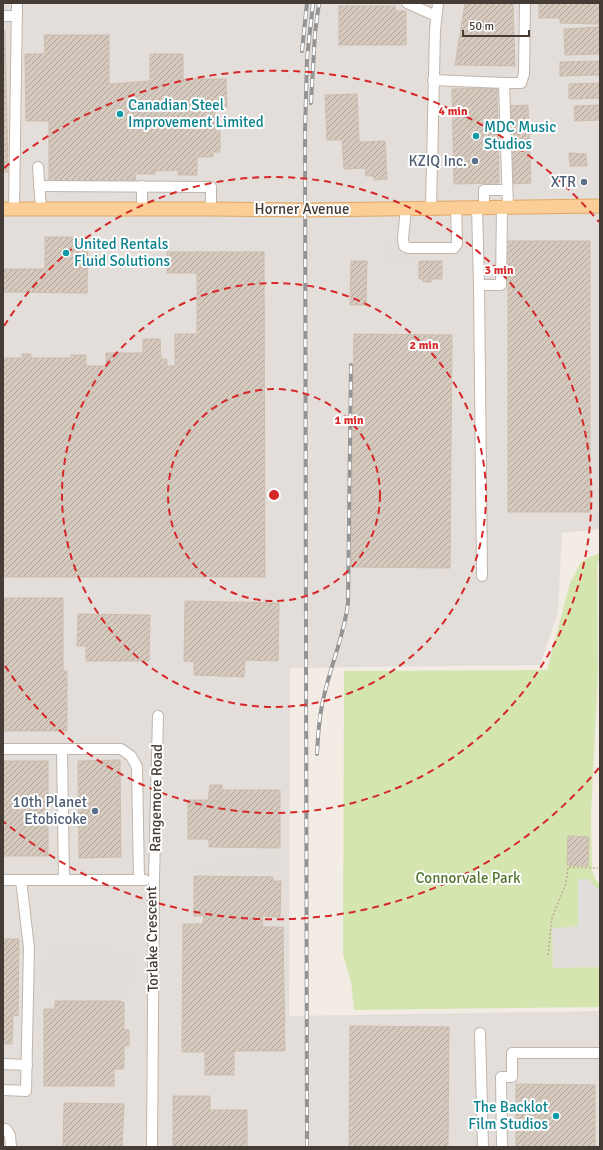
<svg xmlns="http://www.w3.org/2000/svg" width="603" height="1150" font-family="Signika,sans-serif">
<style>
.industrial{fill:#e4deda}
.green{fill:#d5e5af}
.parking{fill:#e0ddda}
.building{fill:url(#building-hatch);stroke:#cdbdae}
.lines{fill:none;stroke-linecap:round;stroke-linejoin:round}
.minor-casing{stroke:#c0b5ab;stroke-width:12}
.major-casing{stroke:#dfa866;stroke-width:15}
.path{stroke:#beac9a;stroke-width:1.5;stroke-dasharray:2 2;stroke-linecap:butt}
.minor{stroke:#fff;stroke-width:10}
.major{stroke:#face96;stroke-width:13}
.rail-casing{stroke:#949494;stroke-width:4}
.rail{stroke:#fff;stroke-width:2.5;stroke-dasharray:8;stroke-linecap:butt}
.ring{fill:none;stroke:#d62828;stroke-width:2;stroke-dasharray:7 5}
.culture-dot{fill:#0f9aa8;stroke:#fff;stroke-width:1.5}
.service-dot{fill:#5c6f8a;stroke:#fff;stroke-width:1.5}
.labels{text-anchor:middle;dominant-baseline:central;stroke-width:4;stroke-linejoin:round;paint-order:stroke}
.culture-label{font-size:15px;fill:#0d838f;stroke:#fff;text-anchor:start}
.service-label{font-size:15px;fill:#4e5e75;stroke:#fff;text-anchor:end}
.street-label{font-size:15px;fill:#443c35;stroke:#fff}
.park-label{font-size:15px;fill:#51732b;stroke:#fff}
.centre{fill:#d62828;stroke:#fff;stroke-width:2}
.ring-label{font-size:12px;text-anchor:middle;font-weight:bold;fill:#d62828;stroke:#fff;stroke-width:4;stroke-linejoin:round;paint-order:stroke}
</style>
<defs>
<pattern id="building-hatch" width="6" height="6" patternUnits="userSpaceOnUse"><rect width="6" height="6" fill="#d6c9be"/><path d="M-1 1l2-2M0 6l6-6M5 7l2-2" fill="none" stroke="#afa49b"/></pattern>
</defs>
<rect width="100%" height="100%" fill="#f2ece5"/>
<!-- industrial -->
<polygon class="industrial" points="3,3 600,3 600,529 562,533 558,612 540,665 290,668 289,1016 600,1011 600,1147 3,1147"/>
<!-- green -->
<polygon class="green" points="600,553 597,568 598,670 591,817 592,869 595,879 600,885 600,1007 354,1010 351,982 343,954 344,671 547,670 570,583 581,562 589,557"/>
<!-- parking -->
<g class="parking">
<polygon points="384,237 408,238 408,252 416,252 415,262 386,261 386,254 382,254 382,245 384,245"/>
<polygon points="284,859 284,868 190,869 190,861"/>
<polygon points="578,879 589,879 596,888 600,888 600,967 553,968 552,928 578,926"/>
<polygon points="45,947 133,949 131,999 55,999 55,991 43,991"/>
</g>
<!-- building -->
<g class="building">
<polygon points="465,3 513,3 515,66 455,65"/>
<polygon points="539,3 600,3 600,24 560,23 560,18 539,18"/>
<polygon points="339,6 395,6 395,11 406,11 406,45 339,45"/>
<polygon points="600,27 600,54 565,55 564,29"/>
<polygon points="3,31 5,31 8,172 3,172"/>
<polygon points="44,35 109,35 109,84 150,81 150,54 183,54 183,79 226,79 227,107 215,107 215,131 220,131 220,152 213,152 213,157 197,157 197,175 178,175 178,170 155,171 155,174 135,174 136,180 49,181 49,121 26,121 25,54 45,54"/>
<polygon points="600,61 600,75 560,76 560,62"/>
<polygon points="600,83 600,98 569,99 569,84"/>
<polygon points="497,88 499,183 454,184 452,89"/>
<polygon points="357,94 359,142 385,141 387,179 374,180 374,176 366,176 365,168 344,169 342,140 327,140 325,95"/>
<polygon points="528,105 531,183 509,184 508,106"/>
<polygon points="600,105 600,120 575,121 574,106"/>
<polygon points="569,153 586,154 587,166 570,166"/>
<polygon points="45,237 88,237 87,293 3,292 3,269 45,269"/>
<rect x="508" y="241" width="82" height="271"/>
<polygon points="167,252 264,252 265,577 3,577 3,358 22,358 22,354 31,354 31,358 71,358 71,355 86,355 86,366 106,366 106,353 143,353 143,339 160,339 161,359 167,359 167,366 175,366 175,334 197,334 197,273 167,273"/>
<polygon points="351,261 367,261 366,305 350,305"/>
<polygon points="419,261 442,261 442,279 432,279 431,282 423,282 423,279 419,279"/>
<polygon points="354,334 452,335 450,568 351,567"/>
<polygon points="4,598 63,598 63,671 67,671 67,731 4,731 3,614 4,613"/>
<polygon points="185,601 279,603 278,661 245,660 244,677 194,675 194,662 184,661"/>
<polygon points="78,614 150,615 149,661 86,661 86,646 77,646"/>
<polygon points="120,760 121,857 79,858 78,761"/>
<rect x="3" y="761" width="45" height="95"/>
<polygon points="210,785 222,785 222,790 280,790 280,848 209,847 209,839 188,839 188,800 208,800"/>
<polygon points="568,836 589,837 588,866 567,865"/>
<polygon points="194,876 273,877 273,881 281,881 280,917 262,916 263,927 283,927 285,1051 234,1051 234,1075 205,1075 205,1052 182,1052 183,924 203,924 204,916 194,916"/>
<polygon points="3,939 19,939 18,1016 13,1015 12,1044 3,1044"/>
<polygon points="55,1001 121,1001 121,1002 124,1002 124,1030 129,1030 129,1046 124,1046 124,1069 114,1069 114,1086 44,1086 44,1009 55,1009"/>
<polygon points="350,1026 449,1027 448,1147 349,1147"/>
<polygon points="516,1084 595,1085 595,1147 516,1147"/>
<polygon points="173,1096 210,1096 210,1110 247,1110 247,1147 173,1147"/>
<polygon points="64,1103 124,1104 122,1147 63,1147"/>
</g>
<g class="lines">
<defs>
<g id="minor">
<polyline points="407,3 436,16"/>
<polyline points="3,16 17,16"/>
<polyline points="433,80 504,83 508,207"/>
<polyline points="504,83 521,83 524,74 525,3"/>
<polyline points="38,167 41,209"/>
<polyline points="39,186 211,187 211,209"/>
<polyline points="477,207 479,285"/>
<polyline points="484,207 484,190 507,190"/>
<polyline points="406,208 403,239 404,246 409,248 454,248 457,244 456,208"/>
<polyline points="431,208 435,30 438,3"/>
<polyline points="14,209 17,3"/>
<polyline points="142,209 142,186"/>
<polyline points="482,576 479,285 501,285 502,207"/>
<polyline points="3,749 62,749 64,880"/>
<polyline points="62,749 121,749 131,756 137,767 139,880"/>
<polyline points="3,880 145,880"/>
<polyline points="480,1033 483,1147"/>
<polyline points="3,1064 27,1065"/>
<polyline points="3,1090 26,1091 29,948 21,880"/>
<polyline points="3,1129 6,1129 10,1135 11,1147"/>
<polyline points="152,1147 154,880 158,716"/>
<polyline points="502,1147 501,1077 512,1077 512,1053 600,1053"/>
</g>
<polyline id="major" points="3,209 211,209 311,210 600,206"/>
</defs>
<!-- minor casing -->
<use href="#minor" class="minor-casing"/>
<!-- major casing -->
<use href="#major" class="major-casing"/>
<!-- path -->
<polyline class="path" points="548,955 552,918 566,883 568,867 598,868"/>
<!-- minor -->
<use href="#minor" class="minor"/>
<!-- major -->
<use href="#major" class="major"/>
<defs>
<g id="rail">
<polyline points="302,51 307,3"/>
<polyline points="311,103 315,33 319,3"/>
<path d="M317,754C318,734 319,715 324,696C331,664 344,636 348,603L351,365"/>
<polyline points="307,1147 305,131 307,59 313,3"/>
</g>
</defs>
<!-- rail casing -->
<use href="#rail" class="rail-casing"/>
<!-- rail -->
<use href="#rail" class="rail"/>
</g>
<!-- distance rings -->
<g class="ring">
<circle cx="274" cy="495" r="106"/>
<circle cx="274" cy="495" r="212"/>
<path d="M4 326A318 318 0 1 1 4 664"/>
<path d="M599 768A424 424 0 0 1 4 822M4 168A424 424 0 0 1 599 222"/>
</g>
<!-- markers -->
<g class="culture-dot">
<circle cx="120" cy="114" r="4"/>
<circle cx="476" cy="136" r="4"/>
<circle cx="66" cy="253" r="4"/>
<circle cx="556" cy="1116" r="4"/>
</g>
<g class="service-dot">
<circle cx="475" cy="161" r="4"/>
<circle cx="584" cy="182" r="4"/>
<circle cx="95" cy="811" r="4"/>
</g>
<g class="labels">
<!-- culture labels -->
<g class="culture-label">
<text x="128" y="105">Canadian Steel<tspan x="128" dy="17">Improvement Limited</tspan></text>
<text x="484" y="127">MDC Music<tspan x="484" dy="17">Studios</tspan></text>
<text x="74" y="244">United Rentals<tspan x="74" dy="17">Fluid Solutions</tspan></text>
<text x="548" y="1107" text-anchor="end">The Backlot<tspan x="548" dy="17">Film Studios</tspan></text>
</g>
<!-- service labels -->
<g class="service-label">
<text x="467" y="161">KZIQ Inc.</text>
<text x="576" y="182">XTR</text>
<text x="87" y="802">10th Planet<tspan x="87" dy="17">Etobicoke</tspan></text>
</g>
<!-- street labels -->
<g class="street-label">
<text x="302" y="209">Horner Avenue</text>
<text transform="translate(156 798) rotate(-89)">Rangemore Road</text>
<text transform="translate(152 939) rotate(-91)">Torlake Crescent</text>
</g>
<!-- park labels -->
<g class="park-label">
<text x="468" y="878">Connorvale Park</text>
</g>
</g>
<circle cx="274" cy="495" r="6" class="centre"/>
<g class="ring-label">
<text x="453" y="115">4 min</text>
<text x="499" y="274">3 min</text>
<text x="424" y="349">2 min</text>
<text x="349" y="424">1 min</text>
</g>
<!-- border -->
<rect width="603" height="1150" fill="none" stroke="#443c35" stroke-width="8"/>
<!-- scale -->
<path d="M463 30v6h66v-6" fill="none" stroke="#443c35" stroke-width="2"/>
<text x="469" y="30" font-size="12" fill="#443c35" stroke="#ffffff" stroke-width="3" paint-order="stroke">50 m</text>
</svg>
